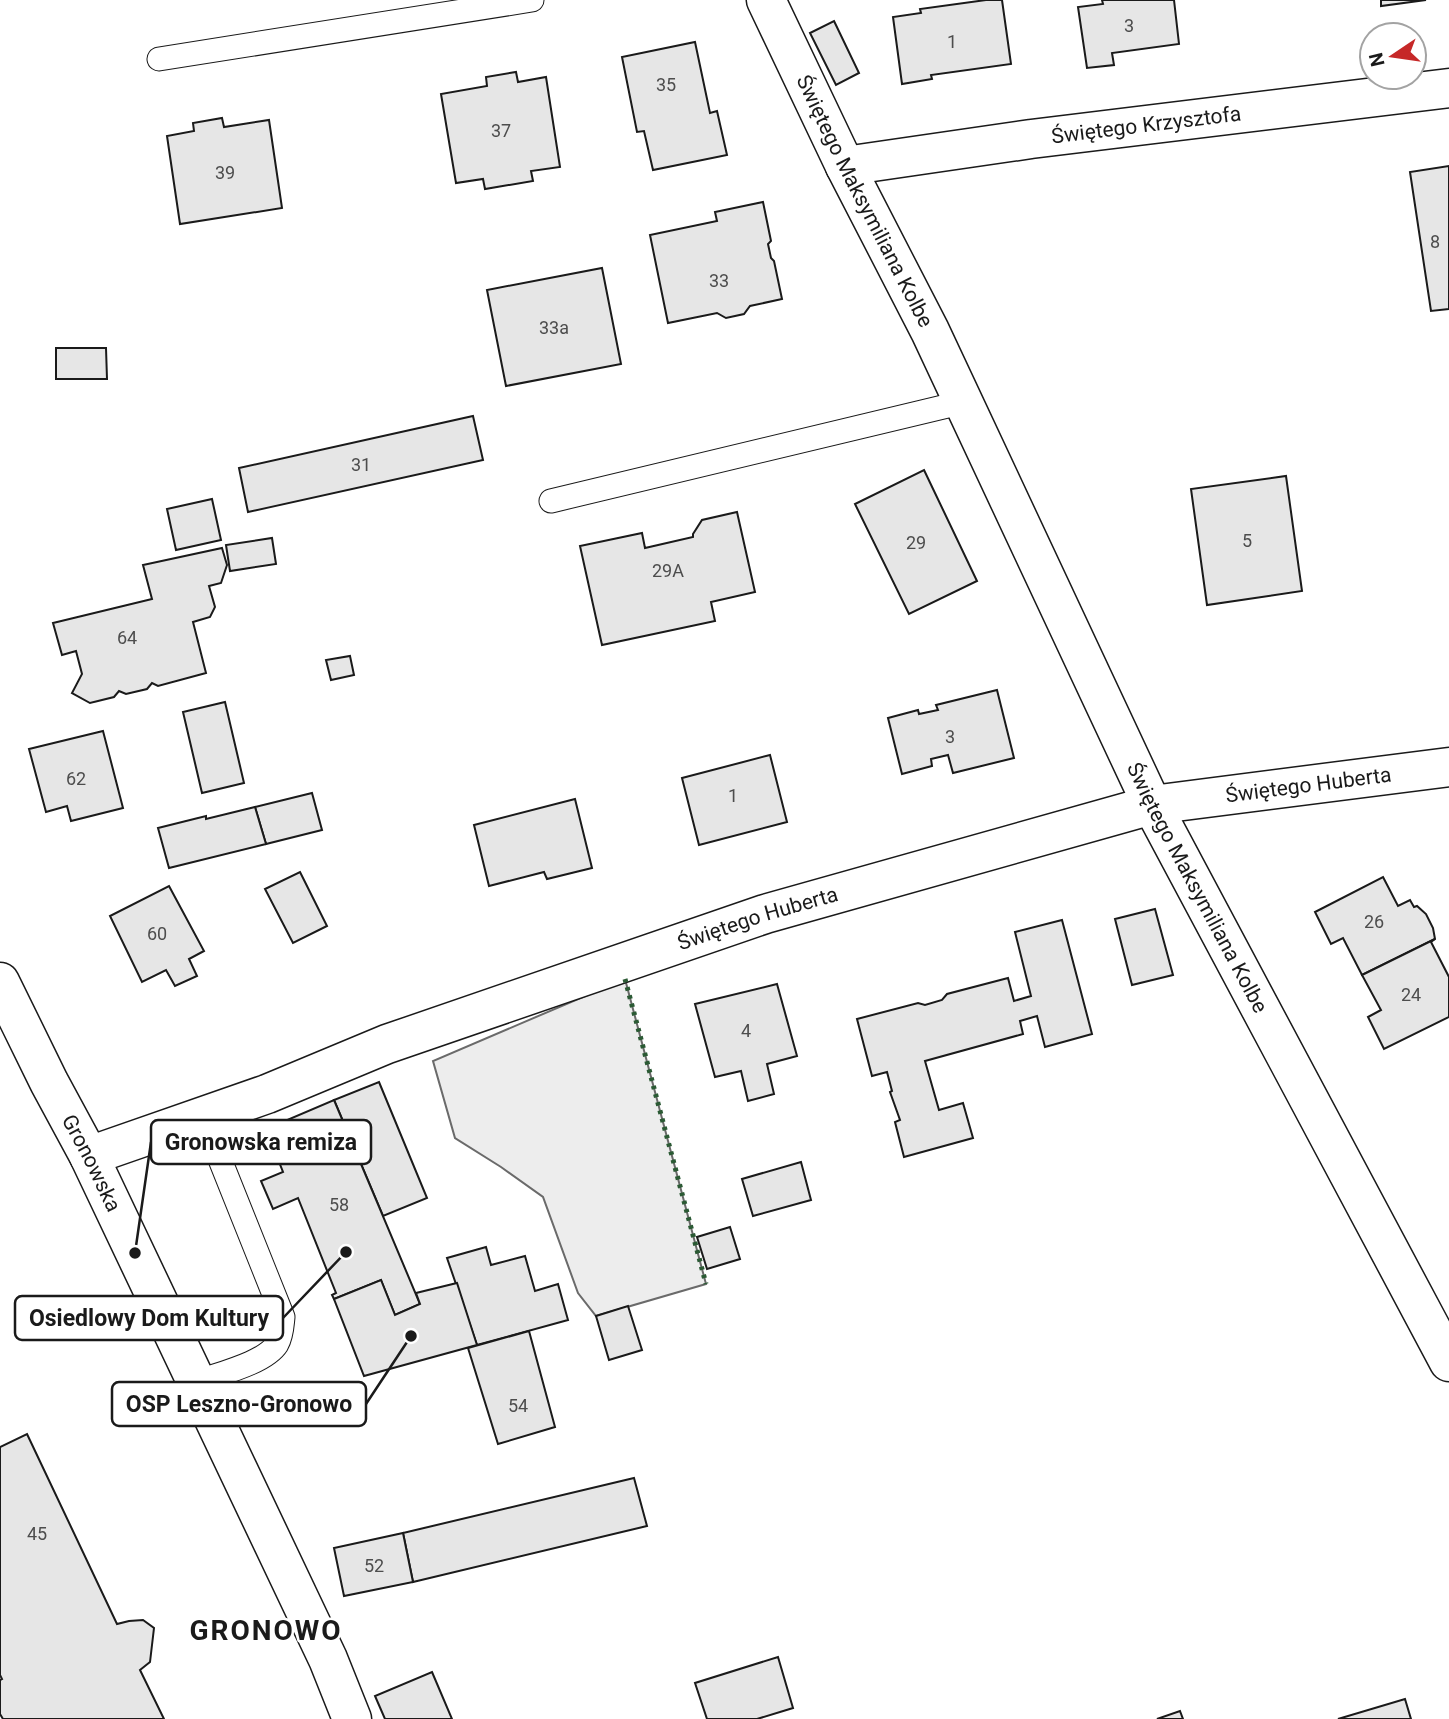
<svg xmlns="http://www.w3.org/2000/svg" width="1449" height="1719" font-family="Roboto,sans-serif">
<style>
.green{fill:#ededed;stroke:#6a6a6a;stroke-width:2}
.building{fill:#e6e6e6;stroke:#1a1a1a;stroke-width:2}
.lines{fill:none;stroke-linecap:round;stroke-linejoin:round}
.service-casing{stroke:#1a1a1a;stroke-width:25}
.minor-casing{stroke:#1a1a1a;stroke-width:41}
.tertiary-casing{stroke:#1a1a1a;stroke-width:41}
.service{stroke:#fff;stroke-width:23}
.minor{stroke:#fff;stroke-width:38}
.tertiary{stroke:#fff;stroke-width:38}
.hedge{stroke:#2b5a34;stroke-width:5;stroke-dasharray:3.5 5;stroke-linecap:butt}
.labels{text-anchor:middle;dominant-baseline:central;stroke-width:5;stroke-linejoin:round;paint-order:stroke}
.number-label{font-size:18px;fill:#4d4d4d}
.street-label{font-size:21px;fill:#1a1a1a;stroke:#fff}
.district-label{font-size:28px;font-weight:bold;letter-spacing:2px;fill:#1a1a1a;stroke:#fff}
.leader{fill:none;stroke:#1a1a1a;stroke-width:2.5}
.callout-dot{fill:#1a1a1a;stroke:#fff;stroke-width:2.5}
.callout{fill:#fff;stroke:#1a1a1a;stroke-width:2.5}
.callout-label{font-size:23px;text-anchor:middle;font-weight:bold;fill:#1a1a1a}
</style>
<rect width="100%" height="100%" fill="#fff"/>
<!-- green -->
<polygon class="green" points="625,979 706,1284 596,1316 578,1293 543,1197 501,1167 455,1138 433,1061"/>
<!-- building -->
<g class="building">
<polygon points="986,0 1002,0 1011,64 931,75 932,79 902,84 893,17 921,13 920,9"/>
<polygon points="1102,0 1174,0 1179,44 1112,53 1114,65 1087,68 1078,7 1103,4"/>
<polygon points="1381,0 1426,0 1381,6"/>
<polygon points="834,21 859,73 836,85 810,33"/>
<polygon points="695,42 710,113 717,111 727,155 653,170 644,131 637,132 622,57"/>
<polygon points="516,72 518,82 546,77 560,167 531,171 533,181 485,189 483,179 456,183 441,94 487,86 486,77"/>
<polygon points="222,118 224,127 269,120 282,208 180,224 167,136 194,131 193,123"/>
<polygon points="1449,166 1449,309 1431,311 1410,172"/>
<polygon points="763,202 771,241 768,244 771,258 774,261 782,299 750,306 744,314 726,318 717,313 668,323 650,235 717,221 715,212"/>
<polygon points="602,268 621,364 506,386 487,290"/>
<polygon points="56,348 106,348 107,379 56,379"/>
<polygon points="473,416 483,460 248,512 239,468"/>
<polygon points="924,470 977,581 909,614 855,504"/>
<polygon points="1286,476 1302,591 1207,605 1191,489"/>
<polygon points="212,499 221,540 176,550 167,509"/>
<polygon points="737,512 755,592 711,602 715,621 602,645 580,546 642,533 645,548 693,537 693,534 702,520"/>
<polygon points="272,538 276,564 230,571 226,545"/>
<polygon points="222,548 227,565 221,583 209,586 215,607 210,617 193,622 206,673 158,686 152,683 147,689 126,694 119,691 114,697 90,703 72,693 82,674 76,651 62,655 53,623 152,599 143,565"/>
<polygon points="350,656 354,675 331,680 326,660"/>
<polygon points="997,690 1014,758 953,773 948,755 931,759 932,766 902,774 888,718 918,710 919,714 938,710 936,705"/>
<polygon points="225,702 244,783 202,793 183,712"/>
<polygon points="103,731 123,808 71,821 67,806 46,812 29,749"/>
<polygon points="770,755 787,822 699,845 682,778"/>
<polygon points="312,793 322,830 266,844 255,807"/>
<polygon points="575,799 592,868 547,879 544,872 489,886 474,825"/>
<polygon points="255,807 266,844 169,868 158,828 206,816 206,819"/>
<polygon points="300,872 327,926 293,943 265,889"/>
<polygon points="1383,877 1398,906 1410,900 1414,907 1417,906 1426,914 1433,928 1435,939 1362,975 1343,938 1331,944 1315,912"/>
<polygon points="169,886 204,951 189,959 197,976 175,986 166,970 142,982 110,916"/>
<polygon points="1155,909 1173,975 1132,985 1115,919"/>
<polygon points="1062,920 1092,1034 1045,1047 1037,1016 1020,1021 1023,1034 925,1061 939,1110 963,1103 973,1138 904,1157 895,1122 900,1120 890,1092 892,1091 887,1072 872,1076 857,1019 918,1003 925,1005 942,1000 947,994 1008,978 1014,1001 1031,996 1015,932"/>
<polygon points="1435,939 1431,942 1449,977 1449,1017 1384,1049 1368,1017 1381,1010 1362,975"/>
<polygon points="777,984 797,1056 767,1064 774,1094 748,1101 741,1071 715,1077 695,1004"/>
<polygon points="379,1082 427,1198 383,1216 334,1100"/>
<polygon points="334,1100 420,1304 395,1315 381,1280 334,1299 332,1295 336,1293 298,1198 273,1209 261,1181 283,1172 266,1129"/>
<polygon points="801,1162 811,1200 753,1216 742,1179"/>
<polygon points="730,1227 740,1259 707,1269 697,1237"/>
<polygon points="486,1247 491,1265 525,1256 535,1291 558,1284 568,1320 477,1345 447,1258"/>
<polygon points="381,1280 395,1315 420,1304 416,1293 457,1283 477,1345 364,1376 334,1299"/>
<polygon points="628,1306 642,1350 609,1360 596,1316"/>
<polygon points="529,1331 555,1427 498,1444 468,1348"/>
<polygon points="27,1434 117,1624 129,1621 143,1620 154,1628 150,1662 140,1670 164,1719 3,1719 0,1714 0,1680 2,1679 0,1675 0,1447"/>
<polygon points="634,1478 647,1526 413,1582 403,1533"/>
<polygon points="403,1533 413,1582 344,1596 334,1548"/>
<polygon points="778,1657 793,1708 757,1719 707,1719 695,1683"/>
<polygon points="432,1672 452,1719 385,1719 375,1696"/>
<polygon points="1405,1699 1411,1719 1338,1719"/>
<polygon points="1180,1711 1183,1719 1157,1719"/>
</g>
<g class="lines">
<defs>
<g id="service">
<polyline points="159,59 532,0"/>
<polyline points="551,501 964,402"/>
<path d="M197,1382C218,1374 265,1363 277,1344C282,1335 282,1326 283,1317L203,1117"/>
</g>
<g id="minor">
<path id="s1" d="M766,0L845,166L930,331L1152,805L1449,1362"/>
<path id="s2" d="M845,166L1031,139L1449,88"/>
<path id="s3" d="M89,1156L267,1094L387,1044L765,914L1152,805L1449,767"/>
</g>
<g id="tertiary">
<path id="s4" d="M0,982L49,1082L89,1156L328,1659L352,1719"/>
</g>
</defs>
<!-- service casing -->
<use href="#service" class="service-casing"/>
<!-- minor casing -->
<use href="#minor" class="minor-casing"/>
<!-- tertiary casing -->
<use href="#tertiary" class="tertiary-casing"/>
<!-- service -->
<use href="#service" class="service"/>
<!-- minor -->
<use href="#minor" class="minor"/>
<!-- tertiary -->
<use href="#tertiary" class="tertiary"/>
<!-- hedge -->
<polyline class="hedge" points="625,979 706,1284"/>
</g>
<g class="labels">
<!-- number labels -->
<g class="number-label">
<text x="1129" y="25">3</text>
<text x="952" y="41">1</text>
<text x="666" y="84">35</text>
<text x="501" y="130">37</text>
<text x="225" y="172">39</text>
<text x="1435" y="241">8</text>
<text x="719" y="280">33</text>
<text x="554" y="327">33a</text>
<text x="361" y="464">31</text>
<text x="1247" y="540">5</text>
<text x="916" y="542">29</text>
<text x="668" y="570">29A</text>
<text x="127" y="637">64</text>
<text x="950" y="736">3</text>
<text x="76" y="778">62</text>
<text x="733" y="795">1</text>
<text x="1374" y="921">26</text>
<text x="157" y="933">60</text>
<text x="1411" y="994">24</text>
<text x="746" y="1030">4</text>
<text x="339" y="1204">58</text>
<text x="518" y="1405">54</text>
<text x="37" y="1533">45</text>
<text x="374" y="1565">52</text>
</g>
<!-- street labels -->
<g class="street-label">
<text stroke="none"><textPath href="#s2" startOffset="304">Świętego Krzysztofa</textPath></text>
<text stroke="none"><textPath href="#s1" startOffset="224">Świętego Maksymiliana Kolbe</textPath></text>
<text stroke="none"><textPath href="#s3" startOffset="1278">Świętego Huberta</textPath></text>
<text stroke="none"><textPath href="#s1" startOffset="987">Świętego Maksymiliana Kolbe</textPath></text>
<text stroke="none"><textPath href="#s3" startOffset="710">Świętego Huberta</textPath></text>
<text stroke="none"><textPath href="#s4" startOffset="203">Gronowska</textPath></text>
</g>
<!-- district labels -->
<g class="district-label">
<text x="266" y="1630">GRONOWO</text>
</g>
</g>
<!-- callouts -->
<path class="leader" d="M135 1253L151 1142M346 1252L283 1318M411 1336L366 1404"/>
<g class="callout-dot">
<circle cx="135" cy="1253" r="7"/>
<circle cx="346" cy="1252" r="7"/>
<circle cx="411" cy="1336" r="7"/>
</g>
<g class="callout">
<rect x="151" y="1120" width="220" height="44" rx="7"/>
<rect x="15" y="1296" width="268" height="44" rx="7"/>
<rect x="112" y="1382" width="254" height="44" rx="7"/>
</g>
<g class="callout-label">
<text x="261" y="1150">Gronowska remiza</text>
<text x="149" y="1326">Osiedlowy Dom Kultury</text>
<text x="239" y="1412">OSP Leszno-Gronowo</text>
</g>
<!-- north arrow -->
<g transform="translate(1393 56) rotate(257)"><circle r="33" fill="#ffffff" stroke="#a3a3a3" stroke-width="2"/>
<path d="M0-5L12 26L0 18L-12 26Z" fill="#c62828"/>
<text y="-10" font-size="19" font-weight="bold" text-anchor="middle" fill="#1a1a1a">N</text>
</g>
</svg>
